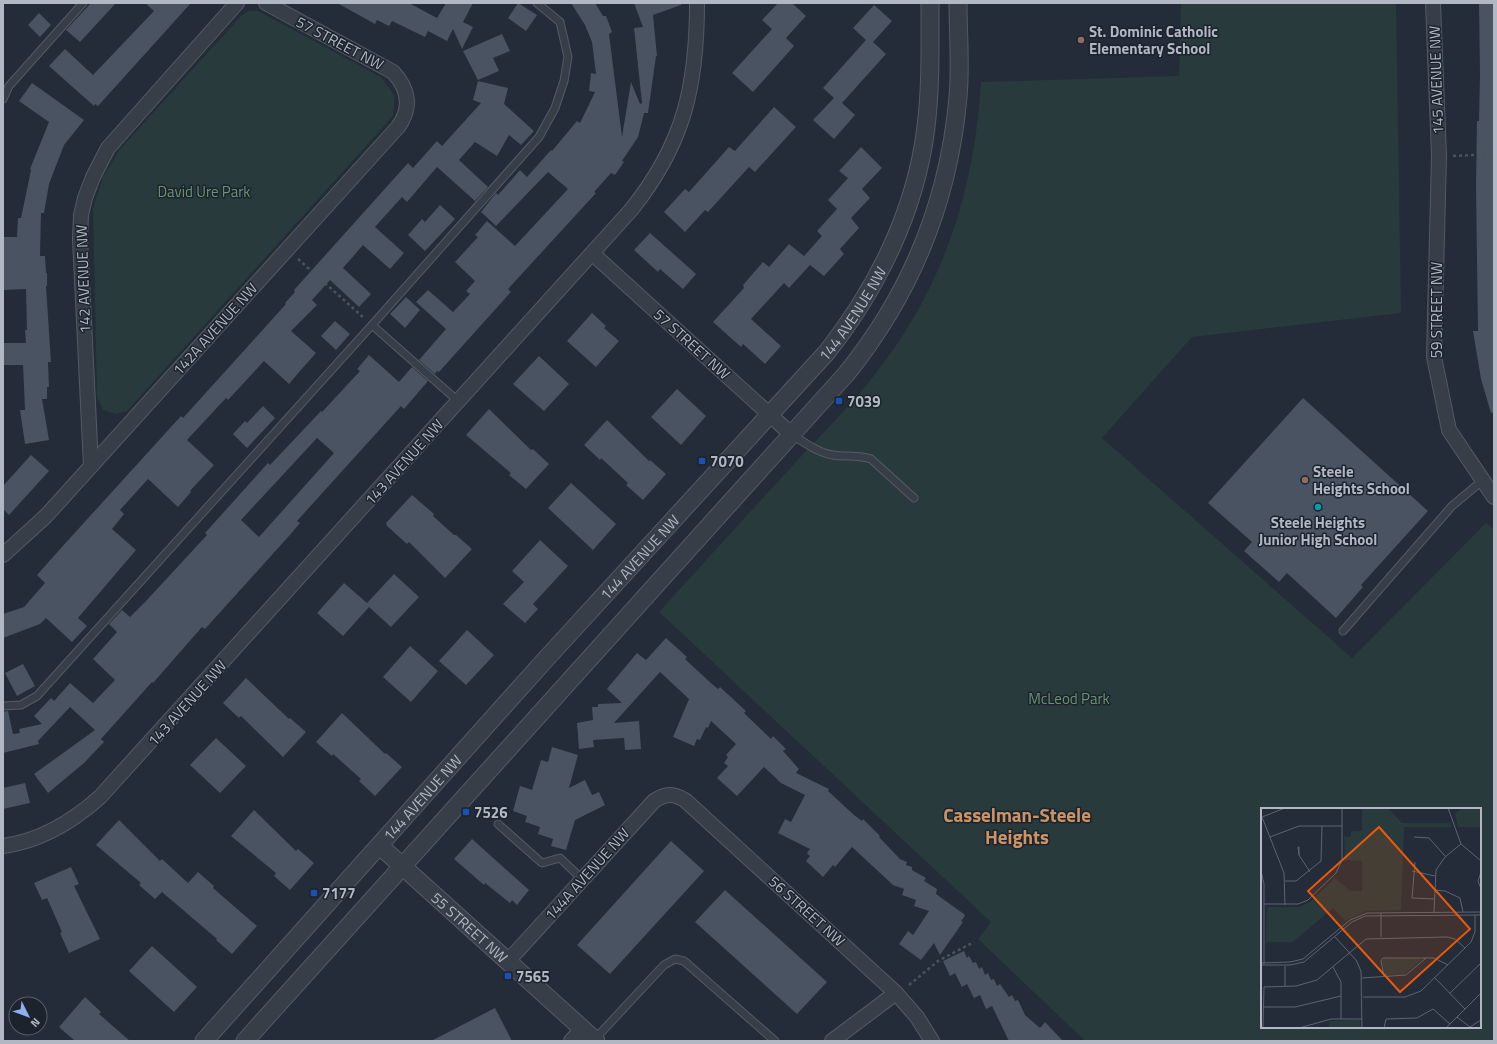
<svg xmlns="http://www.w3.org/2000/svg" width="1497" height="1044" font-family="'Titillium Web',sans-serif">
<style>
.green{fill:#283a3b;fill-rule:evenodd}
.building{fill:#495361;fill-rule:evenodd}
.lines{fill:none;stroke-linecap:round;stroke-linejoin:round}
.service-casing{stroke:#545b66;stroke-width:9}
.minor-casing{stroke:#545b66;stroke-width:16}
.tertiary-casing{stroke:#545b66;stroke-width:19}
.path{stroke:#455558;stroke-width:2.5;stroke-dasharray:3 3;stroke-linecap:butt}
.service{stroke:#373e48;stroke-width:7}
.minor{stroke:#373e48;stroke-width:14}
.tertiary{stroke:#373e48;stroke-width:17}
.education-dot{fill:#8d6e63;stroke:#1c232d;stroke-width:1.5}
.transit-dot{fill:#1a4fb4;stroke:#1c232d;stroke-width:1.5}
.culture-dot{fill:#0f9aa8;stroke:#1c232d;stroke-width:1.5}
.labels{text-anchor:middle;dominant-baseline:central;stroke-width:3;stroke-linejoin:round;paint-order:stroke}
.poi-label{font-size:15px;font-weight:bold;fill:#b1b8c4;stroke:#1c232d;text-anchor:start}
.street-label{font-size:15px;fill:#b1b8c4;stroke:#1c232d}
.park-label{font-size:15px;fill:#6a9375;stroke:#1c232d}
.district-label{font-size:19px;font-weight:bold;fill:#cb9466;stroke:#1c232d}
.inset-road{fill:none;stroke:#5c6470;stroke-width:1}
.view{fill:#e8590c;fill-opacity:0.15;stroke:#e8590c;stroke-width:2}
.inset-edge{fill:none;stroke:#b1b8c4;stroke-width:2}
</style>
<rect width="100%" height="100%" fill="#232c38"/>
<!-- green -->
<g class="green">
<path d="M1181,3H1396L1401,313L1192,337L1102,438L1352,658L1486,523L1494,530V1041H1085L978,939L991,922L659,612C704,562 749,513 795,463C820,435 849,408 872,378C943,289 974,194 981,82L1179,76ZM1262,809H1480V1027H1262Z"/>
<polygon points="249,11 258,11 381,77 395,96 393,116 127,411 116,414 103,410 97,397 93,209 103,177 120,149 242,15"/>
</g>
<!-- building -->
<g class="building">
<polygon points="91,3 116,3 80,42 66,30"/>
<polygon points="145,3 191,3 98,106 95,104 94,106 49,66 65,49 93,75 154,11"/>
<polygon points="337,3 409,3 437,18 446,3 473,3 463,22 473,27 462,49 453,29 447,41 428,31 425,37 392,21 389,26 377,20 375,24"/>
<polygon points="518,3 537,15 526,31 508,18"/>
<polygon points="571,3 595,3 603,16 606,16 612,32 609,34 622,137 631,82 640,104 642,103 634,28 643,27 634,3 681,3 681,5 653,15 657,56 656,56 648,113 644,113 638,137 622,161 624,162 615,175 611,173 594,192 596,193 508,289 511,292 439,372 437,371 435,374 419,360 446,329 416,302 428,290 453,312 470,294 466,291 475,281 455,262 478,237 475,235 487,221 515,246 568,189 548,172 496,226 481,212 496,193 498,195 520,170 527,177 551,150 552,151 577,121 580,123 595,92 589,91 591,73 596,74 592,42 585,25"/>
<polygon points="778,3 792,3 806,16 786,38 794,46 753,92 732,73 772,29 762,20"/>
<polygon points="1479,3 1494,3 1494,412 1491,413 1481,379 1473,331 1478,331 1476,186 1477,121 1479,121 1480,75"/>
<polygon points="874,5 892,21 873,42 886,54 842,103 855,115 834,139 813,120 834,98 823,88 866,40 853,28"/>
<polygon points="39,13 51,25 40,37 28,25"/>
<polygon points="502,34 510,51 493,58 499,71 478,80 463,51"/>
<polygon points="478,81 508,88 504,104 534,131 521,145 509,135 497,156 475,142 459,160 488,187 475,201 437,167 407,202 402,197 375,227 404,253 390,269 363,245 343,268 371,294 359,307 330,280 312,300 317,305 291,331 316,353 300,371 289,384 264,361 228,400 226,398 187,440 214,465 190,491 191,492 178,507 148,479 120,510 124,514 112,529 136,550 78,618 87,626 72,642 46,618 40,624 3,638 3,614 24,607 45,583 37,575 61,548 181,416 183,418 286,304 285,303 295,292 294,290 408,163 413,168 437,141 442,146 481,103 473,100"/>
<polygon points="32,83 84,120 64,145 49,184 44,213 41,213 40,256 45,256 46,273 47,273 47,286 46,286 51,362 48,362 49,387 47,387 47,399 42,399 49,440 25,444 20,410 25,410 23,365 3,365 3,343 26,343 25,330 27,330 26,289 3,290 3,237 17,237 18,218 21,218 31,170 30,169 49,122 19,101"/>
<polygon points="774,107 796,127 755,172 749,167 708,212 705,210 685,232 664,212 685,189 689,192 729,147 735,151"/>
<polygon points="861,147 882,168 862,189 870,198 851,218 859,228 840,249 844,254 824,276 810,265 789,288 784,283 751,319 781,346 765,364 743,344 741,347 713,322 744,288 743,285 763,262 769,267 789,244 804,256 822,236 817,231 837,209 828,200 848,178 839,171"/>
<polygon points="440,205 455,219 425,251 408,235 422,219 425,222"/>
<polygon points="650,233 696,274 683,289 660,269 658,272 634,250"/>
<polygon points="406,297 420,310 405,328 390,314"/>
<polygon points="592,313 606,326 604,328 619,341 596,367 567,341"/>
<polygon points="335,321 350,334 336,350 321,336"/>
<path d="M369,355L399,382L412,367L428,381L404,409L401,406L297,521L300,523L289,536L205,629L202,627L153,683L152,682L101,739L104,742L84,763L48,793L34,774L95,730L70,707L38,741L39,744L3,753V712L8,711L13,734L20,733L19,729L42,724L34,716L51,698L54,701L70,683L93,703L115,680L93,659L117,632L109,624L122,610L130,617L146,601L207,535L205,533L268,463L270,465L321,411L322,412L360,371L357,369ZM317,438L334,453L259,537L241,520Z"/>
<polygon points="539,356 569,384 544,411 513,384"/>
<polygon points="677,389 706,416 681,445 651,417"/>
<polygon points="1303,398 1428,511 1361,585 1363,587 1336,618 1287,573 1279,582 1244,551 1252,542 1208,503"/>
<polygon points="263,406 275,418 247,448 233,434 245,421 247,423"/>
<polygon points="489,409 531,450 533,449 549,464 526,489 509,475 511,473 466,435"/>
<polygon points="607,420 649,461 650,460 666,474 643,500 626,485 628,483 601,458 600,460 584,445"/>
<polygon points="31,455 49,471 9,515 3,509 3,486"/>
<polygon points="571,483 616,524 593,550 548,508"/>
<polygon points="412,495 434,514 433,516 454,535 456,535 472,549 445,578 409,542 407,544 387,526 386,523"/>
<polygon points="540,540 568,566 533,604 538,609 525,623 503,604 524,582 512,571"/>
<polygon points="394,574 419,597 391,627 369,607 343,636 317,613 344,583 367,603"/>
<polygon points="467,630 494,655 466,685 439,661"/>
<polygon points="666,638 687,657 685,659 712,684 718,689 720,687 746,711 744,713 771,739 773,736 786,749 783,751 799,769 796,773 829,789 828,791 854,815 862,821 863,819 880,836 879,837 900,859 907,862 906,865 912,867 912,870 926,878 924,881 937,889 936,894 964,914 965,916 961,921 963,922 940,955 934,943 921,960 899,944 908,931 913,935 929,911 914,906 916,900 902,895 904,889 893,885 852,847 835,867 833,865 823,877 806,861 810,856 807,853 810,849 778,833 785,819 791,822 805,795 781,783 764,767 737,796 717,778 728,766 724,763 728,757 726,755 736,744 711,721 708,728 706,727 700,740 697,739 694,746 673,737 689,699 660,672 614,723 639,721 641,749 625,750 624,738 593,740 594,747 579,749 577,723 593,720 592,707 598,707 598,704 622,703 607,689 611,684 637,653 646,660"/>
<polygon points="410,646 438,671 411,702 383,677"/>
<polygon points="23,664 35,686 17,696 5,673"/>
<polygon points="246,678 289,719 290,718 306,732 283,757 241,716 239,718 223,703"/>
<polygon points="342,713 385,754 386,753 402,767 375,796 359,781 361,779 333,754 332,756 316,742"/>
<polygon points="216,738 246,766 220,793 190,765"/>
<polygon points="552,747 578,755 569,788 585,780 592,795 599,792 605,805 575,820 566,850 551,846 553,839 538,834 540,827 525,822 527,816 513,811 520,786 532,790 541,760 548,762"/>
<polygon points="25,783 30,803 3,809 3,788"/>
<polygon points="254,810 296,851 298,849 314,863 290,890 274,876 276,873 231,836"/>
<polygon points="119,820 160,861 162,859 188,883 198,872 214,886 213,888 257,926 232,954 216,940 217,939 162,892 155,899 139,885 141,883 96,845"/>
<polygon points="472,839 529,890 517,905 512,900 510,903 485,883 484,885 454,859"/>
<polygon points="671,841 704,871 610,974 577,945"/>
<polygon points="71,867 79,884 74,886 100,939 69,953 60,933 62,932 47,898 42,900 34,883"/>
<polygon points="725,890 827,982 797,1014 695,922"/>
<polygon points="152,946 197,987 174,1012 129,971"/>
<polygon points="964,951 967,958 969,956 973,963 976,962 979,969 982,967 985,975 988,973 991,980 994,979 997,986 1000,984 1009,997 1012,995 1015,1001 1018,1000 1025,1015 1040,1028 1045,1022 1063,1041 1009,1041 992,1006 986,1009 980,995 974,998 967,984 962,987 955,973 950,976 943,961"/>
<polygon points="85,997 101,1012 99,1014 130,1041 75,1041 59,1027"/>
<polygon points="495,1008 512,1041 431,1041"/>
</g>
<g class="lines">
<defs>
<g id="service">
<polyline points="3,99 9,86 83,3"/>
<polyline points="372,325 458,401"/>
<path d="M791,434C804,442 818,453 833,455C846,457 859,455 871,459L914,498"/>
<polyline points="1343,631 1452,506 1483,480"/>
<polyline points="3,706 21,705 37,696 372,325 539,137 555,108 564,81 568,57 560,22 537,3"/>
<polyline points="498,824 542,863 560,858 582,879"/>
<polyline points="595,1039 664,965 675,959 684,961 775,1041"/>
</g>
<g id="minor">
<polyline points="1433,3 1439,156 1434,357 1449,430 1494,497"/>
<polyline points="593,254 791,434"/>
<polyline points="91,466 80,239 81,215 85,198 93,177 108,148 237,3"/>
<path d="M3,555L46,516L398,127C412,108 409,89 393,72L266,3"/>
<path d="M3,846C41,841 72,822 100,797L631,210C684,144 697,86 697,3"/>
<path d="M508,961L654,801C666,793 674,793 686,801L896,993L917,1017L932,1041"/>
<polyline points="571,1041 582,1029"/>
<polyline points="832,1041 896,993"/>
</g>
<g id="tertiary">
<path id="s1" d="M380,846L596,1041"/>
<path id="s2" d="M204,1041L545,660L827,352C878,287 916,210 926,127C931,86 930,44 930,3"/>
<path d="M245,1041L847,373C912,292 949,200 958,97C961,66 958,34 958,3"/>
</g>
</defs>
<!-- service casing -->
<use href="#service" class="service-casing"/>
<!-- minor casing -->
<use href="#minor" class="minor-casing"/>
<!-- tertiary casing -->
<use href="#tertiary" class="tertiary-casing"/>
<!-- path -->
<g class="path">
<polyline points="1453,156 1494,154"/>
<polyline points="298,259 364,318"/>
<polyline points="909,985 938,961 974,942"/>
</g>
<!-- service -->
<use href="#service" class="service"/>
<!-- minor -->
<use href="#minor" class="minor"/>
<!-- tertiary -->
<use href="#tertiary" class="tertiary"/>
</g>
<!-- markers -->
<g class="education-dot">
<circle cx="1081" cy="40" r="4"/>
<circle cx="1305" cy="480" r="4"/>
</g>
<g class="transit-dot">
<rect x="835" y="397" width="8" height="8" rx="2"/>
<rect x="698" y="457" width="8" height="8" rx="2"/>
<rect x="462" y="808" width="8" height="8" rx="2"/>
<rect x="310" y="889" width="8" height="8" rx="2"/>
<rect x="504" y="972" width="8" height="8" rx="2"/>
</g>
<circle class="culture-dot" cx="1318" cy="507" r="4"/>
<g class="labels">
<!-- poi labels -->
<g class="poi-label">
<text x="1089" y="31">St. Dominic Catholic<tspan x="1089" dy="17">Elementary School</tspan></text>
<text x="847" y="401">7039</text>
<text x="710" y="461">7070</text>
<text x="1313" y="471">Steele<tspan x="1313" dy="17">Heights School</tspan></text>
<text x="1318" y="522" text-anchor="middle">Steele Heights<tspan x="1318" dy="17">Junior High School</tspan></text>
<text x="474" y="812">7526</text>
<text x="322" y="893">7177</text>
<text x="516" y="976">7565</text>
</g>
<!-- street labels -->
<g class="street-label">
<text transform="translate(340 43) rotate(28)">57 STREET NW</text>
<text transform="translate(1436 80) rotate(-92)">145 AVENUE NW</text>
<text transform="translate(83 279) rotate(-92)">142 AVENUE NW</text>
<text transform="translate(1436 310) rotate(-90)">59 STREET NW</text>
<text stroke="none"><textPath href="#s2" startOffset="975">144 AVENUE NW</textPath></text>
<text transform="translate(215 329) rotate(-48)">142A AVENUE NW</text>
<text transform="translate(692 344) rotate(42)">57 STREET NW</text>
<text transform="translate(404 462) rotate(-48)">143 AVENUE NW</text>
<text stroke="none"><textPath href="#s2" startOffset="651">144 AVENUE NW</textPath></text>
<text transform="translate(187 703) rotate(-48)">143 AVENUE NW</text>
<text stroke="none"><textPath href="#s2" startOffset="327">144 AVENUE NW</textPath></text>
<text transform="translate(587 874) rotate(-48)">144A AVENUE NW</text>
<text transform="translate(807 911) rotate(42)">56 STREET NW</text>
<text stroke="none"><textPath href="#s1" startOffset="121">55 STREET NW</textPath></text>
</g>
<!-- park labels -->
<g class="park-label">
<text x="204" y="191">David Ure Park</text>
<text x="1069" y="698">McLeod Park</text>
</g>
<!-- district labels -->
<g class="district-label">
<text x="1017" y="814">Casselman-Steele<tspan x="1017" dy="22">Heights</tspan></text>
</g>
</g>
<!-- overview -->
<g transform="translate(1261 808)">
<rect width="220" height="220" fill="#232c38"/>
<path d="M101,0H127L141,15H189L190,19H143L140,102L105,103L84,113L72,100L32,134H5L6,99H38L49,94L74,70L89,83H101V53L84,52L83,28L90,29V23H101ZM202,0H220V19H197L194,5ZM123,150L159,151L160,152L144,166L124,167L121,154ZM99,212L100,220H68V213Z" fill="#283a3b"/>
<path class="inset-road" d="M1,9L23,65L24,97M1,9L24,0M9,29L38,18H81M153,29L168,30L184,48M200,36L220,53M38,47V39H37L38,47L49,64M154,54L151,90L173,91M0,63L3,76V156M151,63L174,68M220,64L217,73L220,81M24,73H35L60,53L61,18M173,82L184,83L199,90L202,104M3,96H37L47,92L75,65L81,52V0M173,104L175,62L184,49L200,36L187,0M74,129L95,152L100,163L101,220M120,129V105M0,155L29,154L42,151L89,112L106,105L220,104M0,157H29L43,154L91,114L104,108L220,107M72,159L80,174V211M123,168L120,153L122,150H173L187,157M101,170L145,167L165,150M174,170L204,201M24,178V158M189,185L220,155M102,189H144L160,183L210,134L214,124V107M2,199H34L80,188M196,209L209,219L220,212M2,220L3,179L35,178L56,172L105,131L186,129L194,131L204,140M38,220L70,211H101M123,220L125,211L156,210L172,201L189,216M185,220L220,185"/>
<path class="view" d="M118,19L209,121L139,184L47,83Z"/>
<rect width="220" height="220" class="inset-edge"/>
</g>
<!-- border -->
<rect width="1497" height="1044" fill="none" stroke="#b1b8c4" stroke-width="8"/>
<!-- north arrow -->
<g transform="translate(28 1016) rotate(132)"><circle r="19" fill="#1c232d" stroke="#585f69"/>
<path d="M0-3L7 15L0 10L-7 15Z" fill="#8cb0ef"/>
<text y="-6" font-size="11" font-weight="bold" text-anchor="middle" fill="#b1b8c4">N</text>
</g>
</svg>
